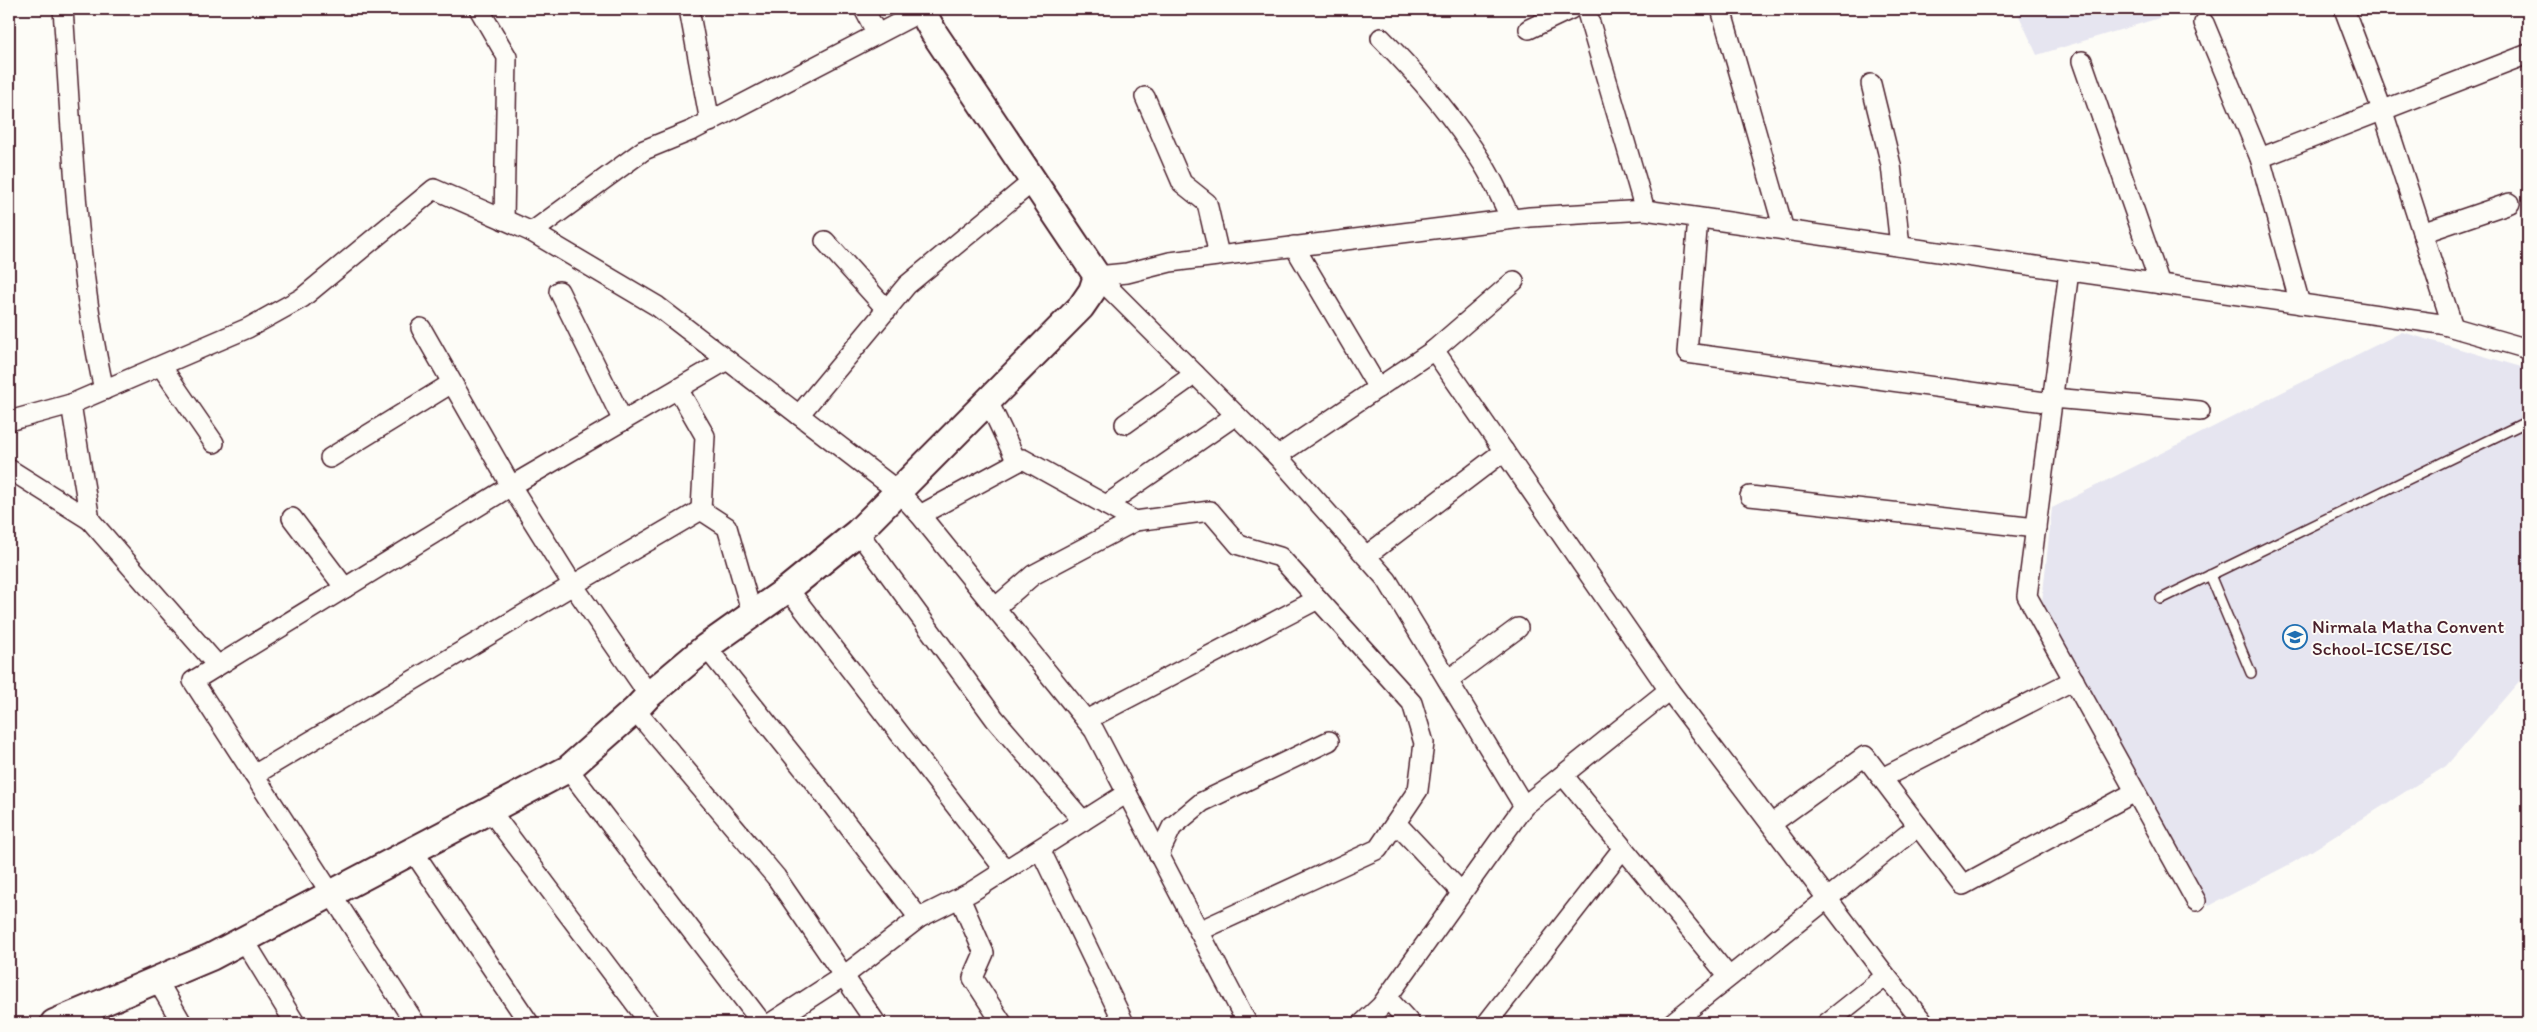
<svg xmlns="http://www.w3.org/2000/svg" width="2537" height="1032" font-family="Itim,sans-serif">
<style>
.built{fill:#e6e5f0}
.lines{fill:none;stroke-linecap:round;stroke-linejoin:round}
.lane-casing{stroke:#4a1f2b;stroke-width:12}
.street-casing{stroke:#4a1f2b;stroke-width:22}
.secondary-casing{stroke:#4a1f2b;stroke-width:30}
.lane{stroke:#fdfcf7;stroke-width:9}
.street{stroke:#fdfcf7;stroke-width:19}
.secondary{stroke:#fdfcf7;stroke-width:26}
.labels{text-anchor:middle;dominant-baseline:central;stroke-width:4;stroke-linejoin:round;paint-order:stroke}
.poi-label{font-size:19px;fill:#4a1f2b;stroke:#fdfcf7;text-anchor:start}
</style>
<rect width="100%" height="100%" fill="#fdfcf7"/>
<filter id="ink" filterUnits="userSpaceOnUse"><feTurbulence type="fractalNoise" baseFrequency=".02" numOctaves="2"/><feDisplacementMap in="SourceGraphic" scale="10" xChannelSelector="R" yChannelSelector="G"/><feConvolveMatrix kernelMatrix="1 2 1 2 8 2 1 2 1" color-interpolation-filters="sRGB"/></filter>
<g filter="url(#ink)">
<!-- built -->
<g class="built">
<polygon points="2016,9 2189,9 2037,55"/>
<polygon points="2402,332 2528,369 2528,671 2446,766 2294,862 2209,906 2042,602 2052,508"/>
</g>
<g class="lines">
<defs>
<g id="lane">
<polyline points="2210,575 2251,673"/>
<polyline points="2161,599 2528,421"/>
</g>
<g id="street">
<path d="M63,9C72,136 76,265 104,390"/>
<polyline points="479,9 507,57 504,220"/>
<polyline points="689,9 710,122"/>
<polyline points="864,9 877,34"/>
<polyline points="1586,9 1645,210"/>
<polyline points="1721,9 1784,230"/>
<polyline points="2344,9 2383,112 2453,327"/>
<polyline points="2204,23 2260,158 2300,304"/>
<polyline points="1529,29 1571,9"/>
<path d="M1381,38C1419,76 1454,118 1483,164C1494,181 1502,201 1511,219"/>
<polyline points="2082,61 2160,284"/>
<polyline points="1871,84 1891,165 1900,246"/>
<polyline points="1145,97 1182,183 1207,203 1219,255"/>
<polyline points="2260,158 2528,54"/>
<polyline points="1698,218 1687,353 2052,403"/>
<polyline points="532,232 657,306 899,492 920,515 1094,730 1247,1023"/>
<polyline points="2422,233 2510,203"/>
<polyline points="825,241 887,310"/>
<polyline points="1294,246 1378,388"/>
<polyline points="2069,271 2027,596 2196,901"/>
<polyline points="1097,276 1127,273 1170,262 1530,217 1645,210 2441,324 2528,349"/>
<polyline points="1097,276 1277,456 1387,580 1524,806 1381,1006 1363,1023"/>
<polyline points="559,291 623,421"/>
<polyline points="1434,350 1514,281"/>
<polyline points="161,366 214,443"/>
<polyline points="678,389 705,436 701,510 727,527 752,614"/>
<polyline points="2053,398 2200,411"/>
<polyline points="988,401 1017,462"/>
<polyline points="71,404 90,520 217,665"/>
<polyline points="799,415 907,285 1032,182"/>
<polyline points="9,421 71,404 248,328 302,298 434,189 532,232 644,150 693,130 922,11"/>
<polyline points="1125,424 1195,374"/>
<polyline points="1277,456 1434,350 1669,690 1886,976 1827,1023"/>
<polyline points="330,458 452,383"/>
<polyline points="9,469 90,520"/>
<polyline points="1750,496 2036,528"/>
<polyline points="1106,505 1236,415"/>
<polyline points="920,515 1023,459 1135,521 1210,511 1239,545 1280,557 1318,599 1086,720"/>
<polyline points="292,518 345,588"/>
<polyline points="858,532 995,719 1083,821"/>
<polyline points="1366,556 1504,451"/>
<polyline points="788,589 1005,870"/>
<polyline points="995,608 1033,575 1135,521"/>
<polyline points="706,647 823,793 919,918"/>
<polyline points="1448,680 1518,628"/>
<polyline points="649,695 573,585 701,510"/>
<polyline points="635,710 776,877 876,1023"/>
<polyline points="568,769 762,1023"/>
<polyline points="254,775 573,585 511,486 421,328"/>
<polyline points="1563,775 1729,977"/>
<polyline points="1882,778 2074,680"/>
<polyline points="1524,806 1669,690"/>
<polyline points="489,809 650,1023"/>
<polyline points="1396,823 1462,893"/>
<polyline points="1918,826 1963,885 2135,792"/>
<polyline points="1040,849 1124,1023"/>
<polyline points="413,851 529,1023"/>
<polyline points="1159,854 1172,827 1202,802 1329,741"/>
<polyline points="960,898 984,953 973,978 1002,1023"/>
<polyline points="1199,931 1378,849 1418,790 1424,743 1412,703 1318,599"/>
<polyline points="244,940 295,1023"/>
<polyline points="1886,976 1924,1023"/>
<polyline points="157,980 182,1023"/>
<polyline points="1387,998 1410,1023"/>
<polyline points="415,1023 193,681 511,486 727,360"/>
<polyline points="771,1023 845,975 919,918 971,892 1127,793"/>
<polyline points="1487,1023 1623,848"/>
<polyline points="1672,1023 1918,826 1865,756 1771,824"/>
</g>
<polyline id="secondary" points="54,1023 211,957 568,769 635,710 649,695 706,647 788,589 858,532 1081,307 1092,291 1097,276 934,33 922,11 924,9"/>
</defs>
<!-- lane casing -->
<use href="#lane" class="lane-casing"/>
<!-- street casing -->
<use href="#street" class="street-casing"/>
<!-- secondary casing -->
<use href="#secondary" class="secondary-casing"/>
<!-- lane -->
<use href="#lane" class="lane"/>
<!-- street -->
<use href="#street" class="street"/>
<!-- secondary -->
<use href="#secondary" class="secondary"/>
</g>
</g>
<!-- icons -->
<defs>
<symbol id="school-ring" viewBox="-11 -11 22 22"><circle r="9.5" fill="#fdfcf7" stroke="#1f6fb2" stroke-width="1.5"/><path d="M0-5L7-2L0 1L-7-2ZM-4 1L0 2.5L4 1V4Q0 6-4 4Z" fill="#1f6fb2"/></symbol>
</defs>
<g fill-rule="evenodd">
<use href="#school-ring" x="2281" y="623" width="28" height="28"/>
</g>
<g class="labels">
<!-- poi labels -->
<g class="poi-label">
<text x="2312" y="626">Nirmala Matha Convent<tspan x="2312" dy="22">School-ICSE/ISC</tspan></text>
</g>
</g>
<!-- margin -->
<rect width="2537" height="1032" fill="none" stroke="#fdfcf7" stroke-width="30"/>
<rect x="15" y="15" width="2507" height="1002" fill="none" stroke="#4a1f2b" stroke-width="2" filter="url(#ink)"/>
</svg>
